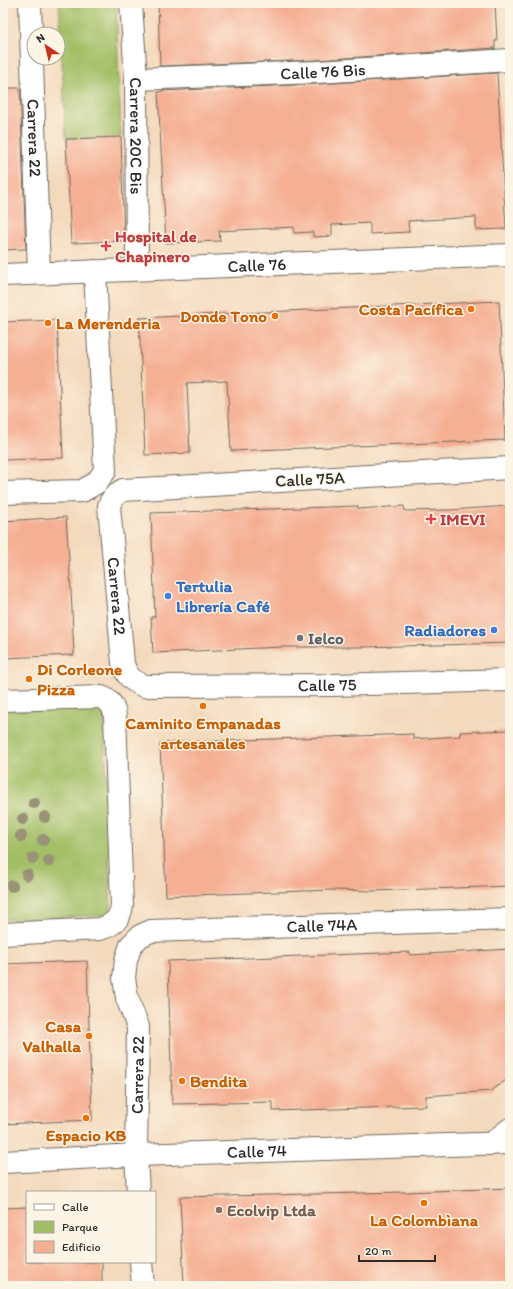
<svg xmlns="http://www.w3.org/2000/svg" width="513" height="1289" font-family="Itim,sans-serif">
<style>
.green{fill:#a3bf66;stroke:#677548}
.building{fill:#f5af93}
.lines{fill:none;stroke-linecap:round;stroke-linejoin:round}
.minor-casing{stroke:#71685e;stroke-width:24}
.tertiary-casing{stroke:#71685e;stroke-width:24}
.secondary-casing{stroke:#71685e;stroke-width:24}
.minor{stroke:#fff;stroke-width:22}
.tertiary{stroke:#fff;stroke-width:22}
.secondary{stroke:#fff;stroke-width:22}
.tree{fill:#999277}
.health-dot{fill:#e0444e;stroke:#fcf5e5;stroke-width:1.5}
.food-dot{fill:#e8710a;stroke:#fcf5e5;stroke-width:1.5}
.shop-dot{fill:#3f7fe0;stroke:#fcf5e5;stroke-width:1.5}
.worship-dot{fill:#6b7280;stroke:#fcf5e5;stroke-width:1.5}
.education-dot{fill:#8d6e63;stroke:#fcf5e5;stroke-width:1.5}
.labels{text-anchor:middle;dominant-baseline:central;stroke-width:3;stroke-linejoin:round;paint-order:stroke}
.street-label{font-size:17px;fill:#2b2b2b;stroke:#fcf5e5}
.health-label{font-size:17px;font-weight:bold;fill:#be3a42;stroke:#fcf5e5;text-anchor:start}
.food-label{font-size:17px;font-weight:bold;fill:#c56008;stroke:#fcf5e5;text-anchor:end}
.shop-label{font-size:17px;font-weight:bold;fill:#366cbe;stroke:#fcf5e5;text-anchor:start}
.worship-label{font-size:17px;font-weight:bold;fill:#5b616d;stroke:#fcf5e5;text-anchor:start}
.education-label{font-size:17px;font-weight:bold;fill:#785e54;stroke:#fcf5e5;text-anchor:start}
</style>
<rect width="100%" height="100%" fill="#fcf5e5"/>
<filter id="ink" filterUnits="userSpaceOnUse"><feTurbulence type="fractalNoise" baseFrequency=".025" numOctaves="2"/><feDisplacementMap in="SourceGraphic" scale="8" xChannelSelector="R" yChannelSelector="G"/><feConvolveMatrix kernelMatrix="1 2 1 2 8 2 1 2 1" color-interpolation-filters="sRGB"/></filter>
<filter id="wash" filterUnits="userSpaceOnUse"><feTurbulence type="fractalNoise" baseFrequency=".012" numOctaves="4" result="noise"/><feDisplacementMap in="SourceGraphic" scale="16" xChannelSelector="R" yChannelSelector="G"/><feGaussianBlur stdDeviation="0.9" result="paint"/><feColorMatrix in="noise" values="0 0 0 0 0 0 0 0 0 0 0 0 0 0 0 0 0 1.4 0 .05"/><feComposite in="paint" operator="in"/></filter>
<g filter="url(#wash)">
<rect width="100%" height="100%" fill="#f4dabd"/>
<!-- green -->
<g class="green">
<polygon points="59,3 116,3 121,137 66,139"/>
<polygon points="104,707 111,915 3,920 3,711"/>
</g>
<g id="blocks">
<!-- building -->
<g class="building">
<polygon points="158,3 495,3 497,41 495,41 495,48 316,60 160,66"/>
<polygon points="497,73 506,229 476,230 476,217 408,221 409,232 370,234 370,223 332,225 332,236 313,237 313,232 294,233 294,227 219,231 220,241 166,243 158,92 161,92 161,91 318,84"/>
<polygon points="3,88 20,88 26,249 3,250"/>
<polygon points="121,137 124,241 71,243 66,139"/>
<polygon points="499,301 505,440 231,451 227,381 187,383 190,453 145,455 139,318"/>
<polygon points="57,320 63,458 3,460 3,322"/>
<polygon points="358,506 358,509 404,506 405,511 450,510 510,506 510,643 364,647 282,647 153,653 151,617 155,617 151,513"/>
<polygon points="66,517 71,589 74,655 3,658 3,521"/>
<polygon points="510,730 510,886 374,891 332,890 166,896 160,743 413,734 413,739 460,736 460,732"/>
<polygon points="510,949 510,1077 491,1091 426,1096 426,1106 273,1111 273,1102 172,1104 168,961 410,952 410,955"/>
<polygon points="87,961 92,1120 3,1124 3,964"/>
<polygon points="510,1188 510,1286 184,1286 180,1197 406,1192"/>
<polygon points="27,1207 27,1262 102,1262 102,1286 3,1286 3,1208"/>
</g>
</g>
</g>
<g filter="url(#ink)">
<use href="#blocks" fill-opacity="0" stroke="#71685e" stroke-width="1"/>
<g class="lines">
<defs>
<g id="minor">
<path id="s1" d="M30,3L39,273"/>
<path id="s2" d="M131,3L136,79L137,269"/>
<path id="s3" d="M136,79L317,72L510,60"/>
<path id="s4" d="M510,468L123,490C116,494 111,498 109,506L123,663C126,676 132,681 144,686L332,685L510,680"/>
<polyline points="3,493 82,491 96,483 105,471 95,271"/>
<path d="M3,700L101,697C110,700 114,707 115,716L122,905C120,920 113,925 100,929L3,934"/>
<polyline points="491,1144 510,1129"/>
<path id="s5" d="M138,1192L136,1155L138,1027L127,998L124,978L126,960L131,945L140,936L151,931L510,919"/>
<polyline points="141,1262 143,1286"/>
</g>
<g id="tertiary">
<path id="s6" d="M3,1162L136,1155L510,1143"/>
</g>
<g id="secondary">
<path id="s7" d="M3,275L510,255"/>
</g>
</defs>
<!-- minor casing -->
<use href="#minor" class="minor-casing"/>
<!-- tertiary casing -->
<use href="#tertiary" class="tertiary-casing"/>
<!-- secondary casing -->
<use href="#secondary" class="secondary-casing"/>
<!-- minor -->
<use href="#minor" class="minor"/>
<!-- tertiary -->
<use href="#tertiary" class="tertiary"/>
<!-- secondary -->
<use href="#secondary" class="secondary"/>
</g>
<!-- trees -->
<g class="tree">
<circle cx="34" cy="803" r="6"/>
<circle cx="45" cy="817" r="6"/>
<circle cx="23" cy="819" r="6"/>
<circle cx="21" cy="836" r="6"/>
<circle cx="43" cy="840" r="6"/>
<circle cx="33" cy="858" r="6"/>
<circle cx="49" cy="861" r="6"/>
<circle cx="27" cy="875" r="6"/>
<circle cx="12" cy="886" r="6"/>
</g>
</g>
<!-- markers -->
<g class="health-dot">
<path d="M104 240h4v4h4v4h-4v4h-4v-4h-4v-4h4z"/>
<path d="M429 513h4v4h4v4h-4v4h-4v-4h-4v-4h4z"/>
</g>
<g class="food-dot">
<circle cx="471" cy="309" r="4"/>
<circle cx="275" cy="316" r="4"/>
<circle cx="48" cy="323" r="4"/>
<circle cx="29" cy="679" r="4"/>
<circle cx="203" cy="706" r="4"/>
<circle cx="89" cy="1036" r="4"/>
<circle cx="182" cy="1081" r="4"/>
<circle cx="86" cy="1118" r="4"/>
<circle cx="424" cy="1203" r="4"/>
</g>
<g class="shop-dot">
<circle cx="168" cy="596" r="4"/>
<circle cx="494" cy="630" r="4"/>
</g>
<circle class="worship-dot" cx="300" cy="638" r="4"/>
<circle class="education-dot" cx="219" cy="1210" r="4"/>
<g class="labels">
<!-- street labels -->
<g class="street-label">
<text stroke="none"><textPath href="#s3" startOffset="187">Calle 76 Bis</textPath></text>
<text stroke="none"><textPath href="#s2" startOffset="133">Carrera 20C Bis</textPath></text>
<text stroke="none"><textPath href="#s1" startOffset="135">Carrera 22</textPath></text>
<text stroke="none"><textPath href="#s7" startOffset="254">Calle 76</textPath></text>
<text transform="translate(310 479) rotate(-3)">Calle 75A</text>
<text stroke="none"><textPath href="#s4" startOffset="500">Carrera 22</textPath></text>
<text stroke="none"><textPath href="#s4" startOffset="783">Calle 75</textPath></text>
<text stroke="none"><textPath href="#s5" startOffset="446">Calle 74A</textPath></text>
<text stroke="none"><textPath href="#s5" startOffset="117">Carrera 22</textPath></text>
<text stroke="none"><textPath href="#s6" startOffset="254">Calle 74</textPath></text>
</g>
<!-- health labels -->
<g class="health-label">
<text x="115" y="236">Hospital de<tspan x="115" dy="20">Chapinero</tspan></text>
<text x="440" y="519">IMEVI</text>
</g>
<!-- food labels -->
<g class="food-label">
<text x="463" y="309">Costa Pacífica</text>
<text x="267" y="316">Donde Tono</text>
<text x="56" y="323" text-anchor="start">La Merenderia</text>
<text x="37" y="669" text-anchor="start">Di Corleone<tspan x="37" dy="20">Pizza</tspan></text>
<text x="203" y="723" text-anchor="middle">Caminito Empanadas<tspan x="203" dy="20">artesanales</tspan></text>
<text x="81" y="1026">Casa<tspan x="81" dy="20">Valhalla</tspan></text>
<text x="190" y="1081" text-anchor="start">Bendita</text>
<text x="86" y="1135" text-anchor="middle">Espacio KB</text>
<text x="424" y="1220" text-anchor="middle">La Colombìana</text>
</g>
<!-- shop labels -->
<g class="shop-label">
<text x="176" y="586">Tertulia<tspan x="176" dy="20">Librería Café</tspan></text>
<text x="486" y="630" text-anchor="end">Radiadores</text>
</g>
<!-- worship labels -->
<g class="worship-label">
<text x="308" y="638">Ielco</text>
</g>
<!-- education labels -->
<g class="education-label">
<text x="227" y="1210">Ecolvip Ltda</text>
</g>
</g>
<!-- margin -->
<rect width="513" height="1289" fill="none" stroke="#fcf5e5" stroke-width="16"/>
<!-- legend -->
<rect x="26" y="1191" width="130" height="72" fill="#fcf5e5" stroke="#a8a49b"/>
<rect x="34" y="1204" width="20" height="6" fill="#ffffff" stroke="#a8a49b"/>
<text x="62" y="1211" font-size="12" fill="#2b2b2b">Calle</text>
<rect x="34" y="1221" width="20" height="12" fill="#a3bf66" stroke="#a8a49b"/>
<text x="62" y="1231" font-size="12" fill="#2b2b2b">Parque</text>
<rect x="34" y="1241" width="20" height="12" fill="#f5af93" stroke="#a8a49b"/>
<text x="62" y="1251" font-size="12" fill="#2b2b2b">Edificio</text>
<!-- north arrow -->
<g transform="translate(46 46) rotate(325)"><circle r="19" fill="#fcf5e5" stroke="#a8a49b"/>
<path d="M0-3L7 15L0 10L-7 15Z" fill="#c8321e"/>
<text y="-6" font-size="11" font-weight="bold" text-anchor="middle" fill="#2b2b2b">N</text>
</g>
<!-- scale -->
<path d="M359 1255v6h76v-6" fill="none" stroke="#2b2b2b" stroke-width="2"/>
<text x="365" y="1255" font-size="12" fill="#2b2b2b" stroke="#fcf5e5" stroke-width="3" paint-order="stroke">20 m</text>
</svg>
